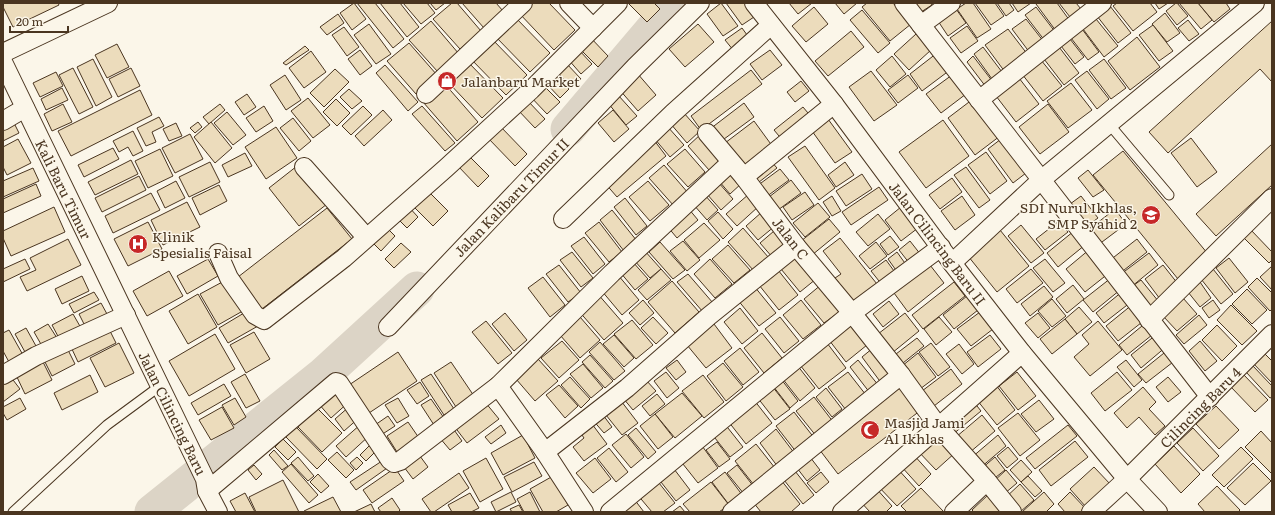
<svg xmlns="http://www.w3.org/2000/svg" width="1275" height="515" font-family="Literata,serif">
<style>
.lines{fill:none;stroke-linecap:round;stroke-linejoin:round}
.river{stroke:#dcd4c6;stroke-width:35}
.building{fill:#ecdcbc;stroke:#4a3520}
.lane-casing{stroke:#4a3520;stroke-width:11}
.street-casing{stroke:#4a3520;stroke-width:20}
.lane{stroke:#fbf6e9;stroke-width:9}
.street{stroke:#fbf6e9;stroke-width:18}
.labels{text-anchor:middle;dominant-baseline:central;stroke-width:3;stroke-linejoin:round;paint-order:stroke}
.poi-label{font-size:14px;fill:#4a3520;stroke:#fbf6e9;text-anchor:start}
.street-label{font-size:14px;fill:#4a3520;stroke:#fbf6e9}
</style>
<rect width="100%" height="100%" fill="#fbf6e9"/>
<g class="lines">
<!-- river -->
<g class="river">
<polyline points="568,129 675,3"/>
<polyline points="152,512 323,375 417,289"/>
</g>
</g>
<!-- building -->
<g class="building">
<polygon points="3,3 58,3 59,5 13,27 3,7"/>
<polygon points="354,3 366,19 352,30 340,13"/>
<polygon points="357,3 375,3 404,39 393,48"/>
<polygon points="380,3 400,3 419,27 407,37"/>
<polygon points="403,3 427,3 435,13 421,24"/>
<polygon points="430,3 445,3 436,10"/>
<polygon points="452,3 457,3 481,31 460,49 433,19"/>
<polygon points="462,3 496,3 503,11 484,28"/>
<polygon points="527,3 549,3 575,30 554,50 518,12"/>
<polygon points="628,3 654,3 660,9 647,22"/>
<polygon points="721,3 738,26 723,36 707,14"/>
<polygon points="726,3 748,3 757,15 742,25"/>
<polygon points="789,3 812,3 798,14"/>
<polygon points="835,3 857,3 844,14"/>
<polygon points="867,3 893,3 911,24 890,41 862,7"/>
<polygon points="915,3 931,3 932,5 921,12"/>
<polygon points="966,3 973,3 991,29 977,38 957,9"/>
<polygon points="975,3 995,3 1004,16 991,25"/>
<polygon points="997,3 1009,3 1014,10 1006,16"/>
<polygon points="1012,3 1031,3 1018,12"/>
<polygon points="1038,3 1057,3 1070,21 1056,31 1036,4"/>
<polygon points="1059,3 1076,3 1081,9 1070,17"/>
<polygon points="1117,3 1150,3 1157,12 1133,31 1113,6"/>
<polygon points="1155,3 1168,3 1159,9"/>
<polygon points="1176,3 1177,3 1188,16 1177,25 1166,11"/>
<polygon points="1179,3 1198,3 1212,20 1201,29"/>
<polygon points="1198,3 1226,3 1230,9 1214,22"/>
<polygon points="1110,6 1131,33 1118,43 1097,16"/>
<polygon points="814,7 828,24 806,42 792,26"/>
<polygon points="1036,7 1056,33 1045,41 1025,15"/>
<polygon points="956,9 966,23 948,36 938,21"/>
<polygon points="862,10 890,43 878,53 850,20"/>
<polygon points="1165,13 1180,33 1167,42 1152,24"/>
<polygon points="338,14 344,23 327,35 320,27"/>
<polygon points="514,16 550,53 530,72 494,35"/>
<polygon points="1026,19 1044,42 1030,53 1012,29"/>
<polygon points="1096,19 1118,46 1104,57 1083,29"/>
<polygon points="1188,20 1199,34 1189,41 1178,28"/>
<polygon points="431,21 459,54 438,72 409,40"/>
<polygon points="1272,21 1272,82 1260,69 1168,153 1149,132"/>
<polygon points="369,24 391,54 376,64 354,35"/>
<polygon points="698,24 714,42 685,67 669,49"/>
<polygon points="1153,25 1173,51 1159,61 1139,35"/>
<polygon points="967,26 978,41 961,53 950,38"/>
<polygon points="344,27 359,47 347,56 332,35"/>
<polygon points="742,28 750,39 734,51 725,40"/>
<polygon points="1008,29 1028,55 1005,72 985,45"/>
<polygon points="1082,29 1099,52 1088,60 1071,38"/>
<polygon points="851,31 864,47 828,76 815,61"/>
<polygon points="916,34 931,50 909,70 894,54"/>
<polygon points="589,36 608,56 598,67 578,47"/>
<polygon points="490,37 527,75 506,95 469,57"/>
<polygon points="1137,37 1160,67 1130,90 1108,61"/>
<polygon points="1070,39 1084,57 1075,64 1061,46"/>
<polygon points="409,43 437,75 416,94 387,61"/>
<polygon points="117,44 129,67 107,78 95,55"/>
<polygon points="305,46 309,50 286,65 283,63"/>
<polygon points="983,47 1002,72 992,79 974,54"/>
<polygon points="1059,47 1079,73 1064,85 1044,59"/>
<polygon points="578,49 592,64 581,74 567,58"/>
<polygon points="360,50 372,66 360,75 348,59"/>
<polygon points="770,50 782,65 762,80 750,64"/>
<polygon points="311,51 326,72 304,88 289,68"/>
<polygon points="937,53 950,70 922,91 910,74"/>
<polygon points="892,56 906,74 890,87 876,70"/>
<polygon points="973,56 993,82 986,87 967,62"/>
<polygon points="93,59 112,97 96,106 77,67"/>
<polygon points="1104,59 1126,88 1111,99 1089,70"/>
<polygon points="466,60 503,98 482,118 446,80"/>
<polygon points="1041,60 1062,86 1043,101 1022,74"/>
<polygon points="566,63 581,79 572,88 557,72"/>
<polygon points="385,65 418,102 408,111 376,73"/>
<polygon points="73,68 93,107 79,114 59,75"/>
<polygon points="131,68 140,86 118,97 109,79"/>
<polygon points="335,69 349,82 324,107 310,93"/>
<polygon points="751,70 762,84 701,130 691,116"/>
<polygon points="871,71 897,105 874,121 849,87"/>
<polygon points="1087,71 1109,99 1097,109 1075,80"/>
<polygon points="56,72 63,86 40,97 33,83"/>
<polygon points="637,73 656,95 638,111 618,88"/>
<polygon points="554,74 569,89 560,98 545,82"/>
<polygon points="285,75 301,100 286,110 270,85"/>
<polygon points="908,75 918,88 898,103 888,90"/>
<polygon points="952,75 966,94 941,113 926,94"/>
<polygon points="1019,78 1039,104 1016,122 996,96"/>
<polygon points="801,81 809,91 795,102 787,92"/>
<polygon points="540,82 560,102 547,114 528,94"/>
<polygon points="444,83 478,122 457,141 423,102"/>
<polygon points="1071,83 1092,110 1068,128 1047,101"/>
<polygon points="62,88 68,100 46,110 41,99"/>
<polygon points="349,89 362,101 352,109 340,97"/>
<polygon points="140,90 152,115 71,156 58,131"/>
<polygon points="247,94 256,107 244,115 235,102"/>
<polygon points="618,95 637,116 626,125 608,103"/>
<polygon points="308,98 330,125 313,138 291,111"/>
<polygon points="336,99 350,113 337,126 323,112"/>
<polygon points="973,99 1000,136 975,155 948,118"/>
<polygon points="527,100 545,119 535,128 517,109"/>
<polygon points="744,103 754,117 720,142 710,129"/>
<polygon points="63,104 72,122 52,131 44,114"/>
<polygon points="220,104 225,110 209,124 203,117"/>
<polygon points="1048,104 1069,132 1040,154 1019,127"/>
<polygon points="264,106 273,121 256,132 246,118"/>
<polygon points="363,106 372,115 351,135 342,126"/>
<polygon points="422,106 455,143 445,151 412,114"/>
<polygon points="803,107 813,119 784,142 774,130"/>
<polygon points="383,110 392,120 364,146 355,136"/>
<polygon points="613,110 629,129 614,142 598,123"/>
<polygon points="227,112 246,135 233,145 214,123"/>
<polygon points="683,112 700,131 687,143 670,123"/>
<polygon points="159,117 164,126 152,132 156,142 146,146 137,128"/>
<polygon points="293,118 311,141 299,151 280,128"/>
<polygon points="828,119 852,152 835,163 812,131"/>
<polygon points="943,120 969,156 926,188 899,152"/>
<polygon points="13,121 19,133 3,141 3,126"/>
<polygon points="754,121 773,147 744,169 725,143"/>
<polygon points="198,122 202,127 195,133 190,128"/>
<polygon points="211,122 232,148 215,163 194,137"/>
<polygon points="176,123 182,136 169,141 163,129"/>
<polygon points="499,125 527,154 515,166 487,137"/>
<polygon points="667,126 684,145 670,157 654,138"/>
<polygon points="276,127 297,158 266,179 245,147"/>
<polygon points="133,131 143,151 133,156 128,147 119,152 113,141"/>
<polygon points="190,134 203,159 175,173 162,148"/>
<polygon points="701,134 723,159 709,170 688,146"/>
<polygon points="1191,138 1217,172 1197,187 1171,153"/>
<polygon points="18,139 31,163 7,175 3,167 3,147"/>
<polygon points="1001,139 1026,173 1013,183 988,149"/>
<polygon points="654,140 666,156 617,197 604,182"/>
<polygon points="1272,144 1272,185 1216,236 1196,214"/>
<polygon points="805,146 835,188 819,200 788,157"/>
<polygon points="113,148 119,159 84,177 78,165"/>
<polygon points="160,149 173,176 148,188 135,161"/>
<polygon points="685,149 705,172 688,187 667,164"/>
<polygon points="1123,151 1208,254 1178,279 1093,175"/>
<polygon points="986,152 1007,181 990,194 968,165"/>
<polygon points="245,153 252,166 228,177 222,165"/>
<polygon points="468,155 489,176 478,187 457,165"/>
<polygon points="131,160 138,174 95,195 88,182"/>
<polygon points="770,160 777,168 754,186 748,177"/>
<polygon points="210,162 220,182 189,197 179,177"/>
<polygon points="845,162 854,175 836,187 828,175"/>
<polygon points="664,165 689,194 674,206 649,178"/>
<polygon points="297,166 327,204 299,226 269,188"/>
<polygon points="966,167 990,200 979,208 954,175"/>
<polygon points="33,168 39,181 3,197 3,181"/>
<polygon points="780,169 789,180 766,197 757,186"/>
<polygon points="731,170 742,183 730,194 719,181"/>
<polygon points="1088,170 1104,190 1093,197 1078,178"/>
<polygon points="862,174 872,189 846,206 836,191"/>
<polygon points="139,176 146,190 102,212 95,198"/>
<polygon points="952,178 962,192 940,209 929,195"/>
<polygon points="791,180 801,193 778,210 769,197"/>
<polygon points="176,181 185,198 165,208 157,191"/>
<polygon points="648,181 669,205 650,221 629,197"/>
<polygon points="718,182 733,199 721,210 706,193"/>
<polygon points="36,184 41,196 3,213 3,199"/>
<polygon points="219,185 227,201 200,215 192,198"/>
<polygon points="879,187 888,200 851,225 842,212"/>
<polygon points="426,189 448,211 433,226 411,204"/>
<polygon points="805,192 814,205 792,220 783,207"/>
<polygon points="151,193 160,210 113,233 105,216"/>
<polygon points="704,194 718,210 707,220 693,204"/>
<polygon points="749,194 759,206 737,226 726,214"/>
<polygon points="832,196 841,211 832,216 823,202"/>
<polygon points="962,196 975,215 955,230 941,211"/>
<polygon points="1081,196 1098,218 1083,229 1066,207"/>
<polygon points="625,198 647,226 636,235 614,207"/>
<polygon points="187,202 200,227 163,245 151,220"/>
<polygon points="818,203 830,217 805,237 793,223"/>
<polygon points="407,205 418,217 407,228 395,216"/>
<polygon points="54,207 65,232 11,256 3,238 3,231"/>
<polygon points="901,207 918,228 901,241 885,220"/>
<polygon points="327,208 352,239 262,309 238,277"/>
<polygon points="688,208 698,220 677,238 667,226"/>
<polygon points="1115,209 1126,224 1098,245 1087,231"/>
<polygon points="612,210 637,241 624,251 600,220"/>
<polygon points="718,212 733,229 723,239 708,221"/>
<polygon points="762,212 775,226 758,240 746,226"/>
<polygon points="878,214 890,229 868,246 856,232"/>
<polygon points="829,219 840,232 812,255 801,241"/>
<polygon points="1059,221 1068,232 1045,250 1036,239"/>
<polygon points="148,222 162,249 128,266 114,239"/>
<polygon points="599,222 622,252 609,262 585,233"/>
<polygon points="704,223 720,240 699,258 684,240"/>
<polygon points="1021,225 1044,253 1031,263 1008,236"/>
<polygon points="385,226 395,236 381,251 371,241"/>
<polygon points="743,228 769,258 754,271 728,242"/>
<polygon points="1250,229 1272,252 1272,260 1269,263 1242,236"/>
<polygon points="1000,230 1029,266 997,292 968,256"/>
<polygon points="774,231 787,245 773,258 760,243"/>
<polygon points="1074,231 1085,245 1058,267 1047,253"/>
<polygon points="890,236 899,247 888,255 880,244"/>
<polygon points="584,237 605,264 593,274 571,246"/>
<polygon points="840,238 877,284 854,302 835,278 841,274 823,251"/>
<polygon points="68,239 81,265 27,291 20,277 36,270 30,258"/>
<polygon points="1137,239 1147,252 1119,274 1109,261"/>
<polygon points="683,241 700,260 687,271 670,251"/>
<polygon points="910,241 921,255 910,264 899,250"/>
<polygon points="660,242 685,270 673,279 649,252"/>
<polygon points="876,242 887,256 870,269 859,256"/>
<polygon points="401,243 411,252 394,268 385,259"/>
<polygon points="728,245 750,270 734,283 712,259"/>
<polygon points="1090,249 1109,273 1085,292 1066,269"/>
<polygon points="644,250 661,269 650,278 633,259"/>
<polygon points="572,252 593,278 581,287 560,260"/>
<polygon points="897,252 907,266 898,273 888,259"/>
<polygon points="1149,253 1158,265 1131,287 1121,274"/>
<polygon points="797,256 816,279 800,292 781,269"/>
<polygon points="1229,258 1248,282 1235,293 1216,268"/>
<polygon points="25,259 30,269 3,282 3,269"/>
<polygon points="208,259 218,276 187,294 177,276"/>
<polygon points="710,259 732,284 715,298 694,274"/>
<polygon points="1045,259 1065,283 1053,292 1033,268"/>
<polygon points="886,260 897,275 883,286 871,271"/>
<polygon points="632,261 648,279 635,290 620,272"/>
<polygon points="559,265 581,293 568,302 546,274"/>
<polygon points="930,265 944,283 908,312 894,293"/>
<polygon points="1163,265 1178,284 1160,299 1145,279"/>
<polygon points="1272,266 1272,290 1260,277"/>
<polygon points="661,269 671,280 647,300 638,290"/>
<polygon points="1031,269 1043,283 1017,303 1006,289"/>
<polygon points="1213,269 1233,294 1221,304 1201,279"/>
<polygon points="778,270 798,295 779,310 759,285"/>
<polygon points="169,271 183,296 147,316 133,291"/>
<polygon points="688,274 713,303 703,312 677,282"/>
<polygon points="618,275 639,300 622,315 601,290"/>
<polygon points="82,276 89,291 62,304 55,289"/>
<polygon points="543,277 565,305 550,317 528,288"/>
<polygon points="1111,278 1120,290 1093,312 1083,300"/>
<polygon points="1257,278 1272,293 1272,309 1270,311 1248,287"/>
<polygon points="226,280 248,308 218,325 200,294"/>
<polygon points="1141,280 1159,302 1148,311 1130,288"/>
<polygon points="672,281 699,312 675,333 648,302"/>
<polygon points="954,282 965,296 923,329 912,315"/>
<polygon points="1200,282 1211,298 1200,307 1188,292"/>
<polygon points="822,284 842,310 824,323 804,299"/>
<polygon points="1073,285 1084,299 1067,313 1056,299"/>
<polygon points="754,286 776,313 759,326 737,299"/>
<polygon points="1044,286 1053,297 1030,316 1021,304"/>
<polygon points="1247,289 1267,310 1252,324 1232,304"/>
<polygon points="1123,291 1131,302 1104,323 1096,313"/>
<polygon points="94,292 99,300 74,313 69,304"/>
<polygon points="597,293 623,323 604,340 577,309"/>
<polygon points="198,294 217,327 188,344 169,311"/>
<polygon points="967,296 978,310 954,329 943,315"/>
<polygon points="1183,298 1197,314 1177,331 1163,316"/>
<polygon points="1052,299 1066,316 1052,327 1038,311"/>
<polygon points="643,300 654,313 640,325 629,313"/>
<polygon points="801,300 821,325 803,339 783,315"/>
<polygon points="1213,300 1220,310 1209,318 1202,308"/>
<polygon points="889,301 899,314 883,327 873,314"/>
<polygon points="101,303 107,314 85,326 79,314"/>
<polygon points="1133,304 1146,319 1118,341 1106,326"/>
<polygon points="1231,305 1257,331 1242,345 1217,320"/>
<polygon points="1079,307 1092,322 1077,334 1065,319"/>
<polygon points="740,308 758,331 742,344 724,322"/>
<polygon points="249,310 258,326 228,343 219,328"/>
<polygon points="980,312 993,329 971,346 957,329"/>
<polygon points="505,313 527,340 514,351 492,324"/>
<polygon points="905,313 919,331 892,353 878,334"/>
<polygon points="1038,313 1050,328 1038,338 1025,323"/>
<polygon points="73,314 81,328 60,340 52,325"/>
<polygon points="1199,315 1207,325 1184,344 1176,335"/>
<polygon points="580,317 600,340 580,358 560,335"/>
<polygon points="653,317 668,333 656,344 641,328"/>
<polygon points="780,317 799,341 784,353 765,329"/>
<polygon points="939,317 952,332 936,345 924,329"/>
<polygon points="1065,319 1077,334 1052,354 1040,339"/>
<polygon points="632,320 653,345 636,359 614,334"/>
<polygon points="486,321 512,353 498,364 472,332"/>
<polygon points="1098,321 1122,350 1090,376 1074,357 1089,344 1082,335"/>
<polygon points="1148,321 1157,331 1127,355 1119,345"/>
<polygon points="48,324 57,338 42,346 34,332"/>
<polygon points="714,324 732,348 706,368 687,345"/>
<polygon points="850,324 867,345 846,362 829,340"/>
<polygon points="1217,325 1237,346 1222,361 1202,340"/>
<polygon points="26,328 36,346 25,352 15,334"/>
<polygon points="109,329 116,343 78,362 71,347"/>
<polygon points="9,330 23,355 9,362 3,351 3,333"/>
<polygon points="254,332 270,359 246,373 230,345"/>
<polygon points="762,333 782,358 764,373 744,348"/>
<polygon points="215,334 235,369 189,396 169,361"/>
<polygon points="1157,334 1167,346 1141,368 1131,355"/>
<polygon points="614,335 634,358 624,367 603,344"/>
<polygon points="990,335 1001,349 978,367 967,352"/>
<polygon points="917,338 924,346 903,363 896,354"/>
<polygon points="562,341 579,360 559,378 541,358"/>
<polygon points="1200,341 1217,361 1205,371 1189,351"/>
<polygon points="600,342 625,371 614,380 589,352"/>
<polygon points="119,343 134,373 105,387 90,358"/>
<polygon points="827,343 846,368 819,389 800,365"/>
<polygon points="931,343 950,367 938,376 919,352"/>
<polygon points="959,344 974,364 962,374 946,354"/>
<polygon points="67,348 75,364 52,376 44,360"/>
<polygon points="740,348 759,372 743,385 724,361"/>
<polygon points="873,348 894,375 882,384 862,357"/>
<polygon points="1169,349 1177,359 1146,383 1138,374"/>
<polygon points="398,352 417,381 369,413 349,385"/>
<polygon points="1263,352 1272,361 1272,383 1252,362"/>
<polygon points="918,353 936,377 920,389 902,366"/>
<polygon points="590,355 613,381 605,388 582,362"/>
<polygon points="538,359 558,381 535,401 516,379"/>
<polygon points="677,360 686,372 676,380 666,368"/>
<polygon points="858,360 879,386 870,393 850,367"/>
<polygon points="1126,360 1142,380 1134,387 1117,367"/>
<polygon points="43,362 52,380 25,394 16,375"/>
<polygon points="451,362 474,396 456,407 434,373"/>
<polygon points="723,363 743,387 726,401 707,376"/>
<polygon points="583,364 603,388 591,398 570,374"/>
<polygon points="797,365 815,388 800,401 782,378"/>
<polygon points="1253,366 1272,386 1272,397 1270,398 1246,372"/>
<polygon points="951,369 962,384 934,406 922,391"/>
<polygon points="666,372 679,388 667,398 654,381"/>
<polygon points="848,372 866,395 846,410 828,387"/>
<polygon points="1017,372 1036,396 1018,410 999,386"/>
<polygon points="1117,372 1132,390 1105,411 1091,393"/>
<polygon points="245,374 260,401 246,408 231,382"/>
<polygon points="431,374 454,409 444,415 421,380"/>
<polygon points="1243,374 1268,400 1255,412 1230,386"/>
<polygon points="90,375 98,392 62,410 54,393"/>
<polygon points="703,375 724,402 704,418 682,391"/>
<polygon points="10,376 20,389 3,402 3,382"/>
<polygon points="570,377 590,399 581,408 561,385"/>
<polygon points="1168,377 1181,392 1168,402 1156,387"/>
<polygon points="781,379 798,401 790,408 773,386"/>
<polygon points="646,380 656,391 633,410 623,398"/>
<polygon points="420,382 429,396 417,404 407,390"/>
<polygon points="224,384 231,396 198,415 191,403"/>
<polygon points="559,385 578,406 565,418 546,395"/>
<polygon points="996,385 1015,410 997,425 977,400"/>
<polygon points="337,386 350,401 331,418 318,403"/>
<polygon points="772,386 790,409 775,420 757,397"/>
<polygon points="902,386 921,410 838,474 819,449"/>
<polygon points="1143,387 1156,402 1149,409 1165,426 1155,435 1139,417 1127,428 1114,413"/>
<polygon points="826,388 842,409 832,417 816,397"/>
<polygon points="682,393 702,416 675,438 655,414"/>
<polygon points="657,394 665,404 650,416 642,406"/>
<polygon points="618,397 638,423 622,435 602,410"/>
<polygon points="814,397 834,423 817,437 796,411"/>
<polygon points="20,398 26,409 7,420 3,413 3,407"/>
<polygon points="235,398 246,417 234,425 222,405"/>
<polygon points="398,398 409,416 397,423 385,405"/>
<polygon points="431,399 444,418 434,425 421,405"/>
<polygon points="754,400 772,423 746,444 728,421"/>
<polygon points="1039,400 1054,419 1036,432 1021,414"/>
<polygon points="973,401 981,411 952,435 943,425"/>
<polygon points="485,402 499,419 467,443 454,426"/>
<polygon points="350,406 360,417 344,431 335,419"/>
<polygon points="1216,406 1239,430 1219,449 1196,424"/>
<polygon points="222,407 234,428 211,440 199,420"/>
<polygon points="317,408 342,433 322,452 298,427"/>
<polygon points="600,411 612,427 604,433 591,418"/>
<polygon points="794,412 815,439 797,453 776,426"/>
<polygon points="1018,413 1040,440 1020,456 998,428"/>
<polygon points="655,414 673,437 658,449 640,426"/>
<polygon points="982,415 995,431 969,453 956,437"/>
<polygon points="388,416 395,426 381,435 375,425"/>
<polygon points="589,420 607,444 584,461 573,447 584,438 578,429"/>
<polygon points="408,422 419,438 397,452 387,436"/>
<polygon points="724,423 743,447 730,457 711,433"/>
<polygon points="361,424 370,435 346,457 336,446"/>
<polygon points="501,425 506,433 491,444 485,437"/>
<polygon points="1068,425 1077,436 1035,469 1026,458"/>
<polygon points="296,427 327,459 317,469 286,437"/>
<polygon points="452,427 462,441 450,450 439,437"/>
<polygon points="636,428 656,452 648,459 628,435"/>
<polygon points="1193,428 1219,456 1203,471 1177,443"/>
<polygon points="776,429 795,454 778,467 760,443"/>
<polygon points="936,431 956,452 936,470 916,449"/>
<polygon points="1261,431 1272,443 1272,474 1245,447"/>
<polygon points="626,434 644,457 631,468 612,445"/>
<polygon points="523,435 535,458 503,475 491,453"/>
<polygon points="998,435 1006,446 980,468 971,458"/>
<polygon points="283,439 296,452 288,460 275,447"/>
<polygon points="1075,441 1088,457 1051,486 1039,470"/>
<polygon points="717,442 730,459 719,467 706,450"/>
<polygon points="372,443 378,449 366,461 360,455"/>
<polygon points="700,443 718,468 698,483 679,459"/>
<polygon points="756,444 775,468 754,485 735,461"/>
<polygon points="1174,446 1200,474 1181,493 1155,464"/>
<polygon points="1008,447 1018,459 1007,468 997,456"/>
<polygon points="1241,447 1253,459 1224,487 1212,475"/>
<polygon points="609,448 628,472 616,482 597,458"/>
<polygon points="274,450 288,466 282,470 269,455"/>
<polygon points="337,452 354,470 346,478 328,460"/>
<polygon points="417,452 428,467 413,479 401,463"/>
<polygon points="912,453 931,474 919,486 900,465"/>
<polygon points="298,457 314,476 308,481 291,463"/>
<polygon points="357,457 363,463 356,470 350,463"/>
<polygon points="810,457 820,470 807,481 797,468"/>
<polygon points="995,457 1005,470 991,481 981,469"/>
<polygon points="486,458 503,489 480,502 463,471"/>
<polygon points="595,458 611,479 593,493 576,473"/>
<polygon points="385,459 390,466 356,490 350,482"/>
<polygon points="1021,460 1032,472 1021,482 1010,470"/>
<polygon points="534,462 542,476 512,492 504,477"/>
<polygon points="1253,463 1271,481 1245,505 1227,488"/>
<polygon points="291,464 318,495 309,503 282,472"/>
<polygon points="254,465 262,474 256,480 248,470"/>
<polygon points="671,465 690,490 676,501 657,477"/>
<polygon points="737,465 754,487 744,494 727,473"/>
<polygon points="895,466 916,489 897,506 876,484"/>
<polygon points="1094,467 1111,485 1086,507 1070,489"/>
<polygon points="395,468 404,481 372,503 363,490"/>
<polygon points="1006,470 1017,483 1004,494 993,482"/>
<polygon points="795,471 814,495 803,504 784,480"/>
<polygon points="725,472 743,496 730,506 712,482"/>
<polygon points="821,472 829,482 816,493 807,483"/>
<polygon points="459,473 469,488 434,512 431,512 422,499"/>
<polygon points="318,474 329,486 321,493 310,482"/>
<polygon points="553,476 568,505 556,512 543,512 530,489"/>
<polygon points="1028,476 1042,491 1035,497 1021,482"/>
<polygon points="655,478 675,503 663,512 652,512 636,493"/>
<polygon points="283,480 299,512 256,512 249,497"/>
<polygon points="781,480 800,504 791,512 761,512 753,502"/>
<polygon points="711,482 729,505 719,512 690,512 683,504"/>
<polygon points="1020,484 1034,500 1020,512 1004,499"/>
<polygon points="874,486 892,506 886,512 870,512 859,500"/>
<polygon points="1217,486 1240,510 1238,512 1205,512 1198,504"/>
<polygon points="921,488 944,512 907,512 901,506"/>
<polygon points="511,492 516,502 496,512 491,502"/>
<polygon points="530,492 540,512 524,512 517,499"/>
<polygon points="1044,492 1054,504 1046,512 1022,512"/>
<polygon points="1070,492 1086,509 1083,512 1065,512 1058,504"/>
<polygon points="245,493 255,512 236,512 230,501"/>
<polygon points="470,493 479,508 471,512 452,512 448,505"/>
<polygon points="989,494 1005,512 974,512 972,510"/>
<polygon points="333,497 341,512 304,512 304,511"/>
<polygon points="392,498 400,510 398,512 381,512 378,508"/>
<polygon points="634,499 644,512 617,512"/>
<polygon points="371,504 375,512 354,512"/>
<polygon points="519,505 523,512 512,512 510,509"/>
<polygon points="680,506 685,512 672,512"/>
</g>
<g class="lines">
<defs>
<g id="lane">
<polyline points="1109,124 1169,195"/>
<polyline points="13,512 107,425 160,386"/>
</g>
<g id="street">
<polyline points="569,3 593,28"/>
<polyline points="754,3 834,104 952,263 1022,353 1127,479 1158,512"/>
<polyline points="904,3 1210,397"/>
<polyline points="921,25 951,3"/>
<polyline points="3,53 108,3"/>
<polyline points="3,62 205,479 207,491 218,512"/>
<polyline points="426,94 523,3"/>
<polyline points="979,100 1102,3"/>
<polyline points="3,121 25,108"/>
<polyline points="707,133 744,177 796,246 852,313 901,375 938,426 987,481 1012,512"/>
<polyline points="304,167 366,237"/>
<polyline points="744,177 834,104"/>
<polyline points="563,219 673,113 771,25"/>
<polyline points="218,253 229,278 255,315 264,320 344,258 446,168 531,90 618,3"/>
<polyline points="952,263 1041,180 1255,3"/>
<polyline points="1149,320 1272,198"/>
<polyline points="388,327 635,67 700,3"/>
<polyline points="3,375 36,356 126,315"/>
<polyline points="498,386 545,452 584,512"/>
<polyline points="545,452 627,388 709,316 796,246"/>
<polyline points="207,491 336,382 339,383 390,460 394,463 400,461 498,386 612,273 730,163"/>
<polyline points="610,512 852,313 941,247"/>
<polyline points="732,512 901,375"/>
<polyline points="842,512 1022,353"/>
<polyline points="954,512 987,481"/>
<polyline points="1091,512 1127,479 1272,334"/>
</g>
</defs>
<!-- lane casing -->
<use href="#lane" class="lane-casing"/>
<!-- street casing -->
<use href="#street" class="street-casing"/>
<!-- lane -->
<use href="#lane" class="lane"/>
<!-- street -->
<use href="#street" class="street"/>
</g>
<!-- icons -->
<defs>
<symbol id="shop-disc" viewBox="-11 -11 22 22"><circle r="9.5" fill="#c62828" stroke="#fbf6e9"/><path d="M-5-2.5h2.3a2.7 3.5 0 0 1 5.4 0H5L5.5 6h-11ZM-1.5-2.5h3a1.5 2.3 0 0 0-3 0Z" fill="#fff"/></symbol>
<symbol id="school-disc" viewBox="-11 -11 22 22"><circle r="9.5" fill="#c62828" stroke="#fbf6e9"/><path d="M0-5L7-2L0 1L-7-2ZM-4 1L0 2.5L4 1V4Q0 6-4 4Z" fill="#fff"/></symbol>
<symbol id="hospital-disc" viewBox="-11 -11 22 22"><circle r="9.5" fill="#c62828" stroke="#fbf6e9"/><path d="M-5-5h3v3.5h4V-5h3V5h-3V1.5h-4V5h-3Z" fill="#fff"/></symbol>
<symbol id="mosque-disc" viewBox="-11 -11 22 22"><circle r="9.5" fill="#c62828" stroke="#fbf6e9"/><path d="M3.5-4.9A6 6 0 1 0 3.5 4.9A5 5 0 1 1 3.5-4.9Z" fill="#fff"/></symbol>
</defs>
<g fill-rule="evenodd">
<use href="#shop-disc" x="436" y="70" width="22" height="22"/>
<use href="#school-disc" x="1140" y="204" width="22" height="22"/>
<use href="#hospital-disc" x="127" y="233" width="22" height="22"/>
<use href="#mosque-disc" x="859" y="419" width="22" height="22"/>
</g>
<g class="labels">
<!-- poi labels -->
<g class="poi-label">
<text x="461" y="81">Jalanbaru Market</text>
<text x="1137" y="207" text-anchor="end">SDI Nurul Ikhlas,<tspan x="1137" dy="16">SMP Syahid 2</tspan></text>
<text x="152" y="236">Klinik<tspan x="152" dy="16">Spesialis Faisal</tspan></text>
<text x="884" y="422">Masjid Jami<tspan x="884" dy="16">Al Ikhlas</tspan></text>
</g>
<!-- street labels -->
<g class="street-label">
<text transform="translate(64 189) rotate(64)">Kali Baru Timur</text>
<text transform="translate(511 197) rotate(-46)">Jalan Kalibaru Timur II</text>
<text transform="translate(791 238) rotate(52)">Jalan C</text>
<text transform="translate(938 243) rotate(53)">Jalan Cilincing Baru II</text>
<text transform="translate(1200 407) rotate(-45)">Cilincing Baru 4</text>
<text transform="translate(173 413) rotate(64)">Jalan Cilincing Baru</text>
</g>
</g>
<!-- border -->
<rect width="1275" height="515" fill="none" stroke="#4a3520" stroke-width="8"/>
<!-- scale -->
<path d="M10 26v6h58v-6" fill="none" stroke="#4a3520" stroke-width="2"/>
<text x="16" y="26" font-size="12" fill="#4a3520" stroke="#fbf6e9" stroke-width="3" paint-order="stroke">20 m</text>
</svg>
